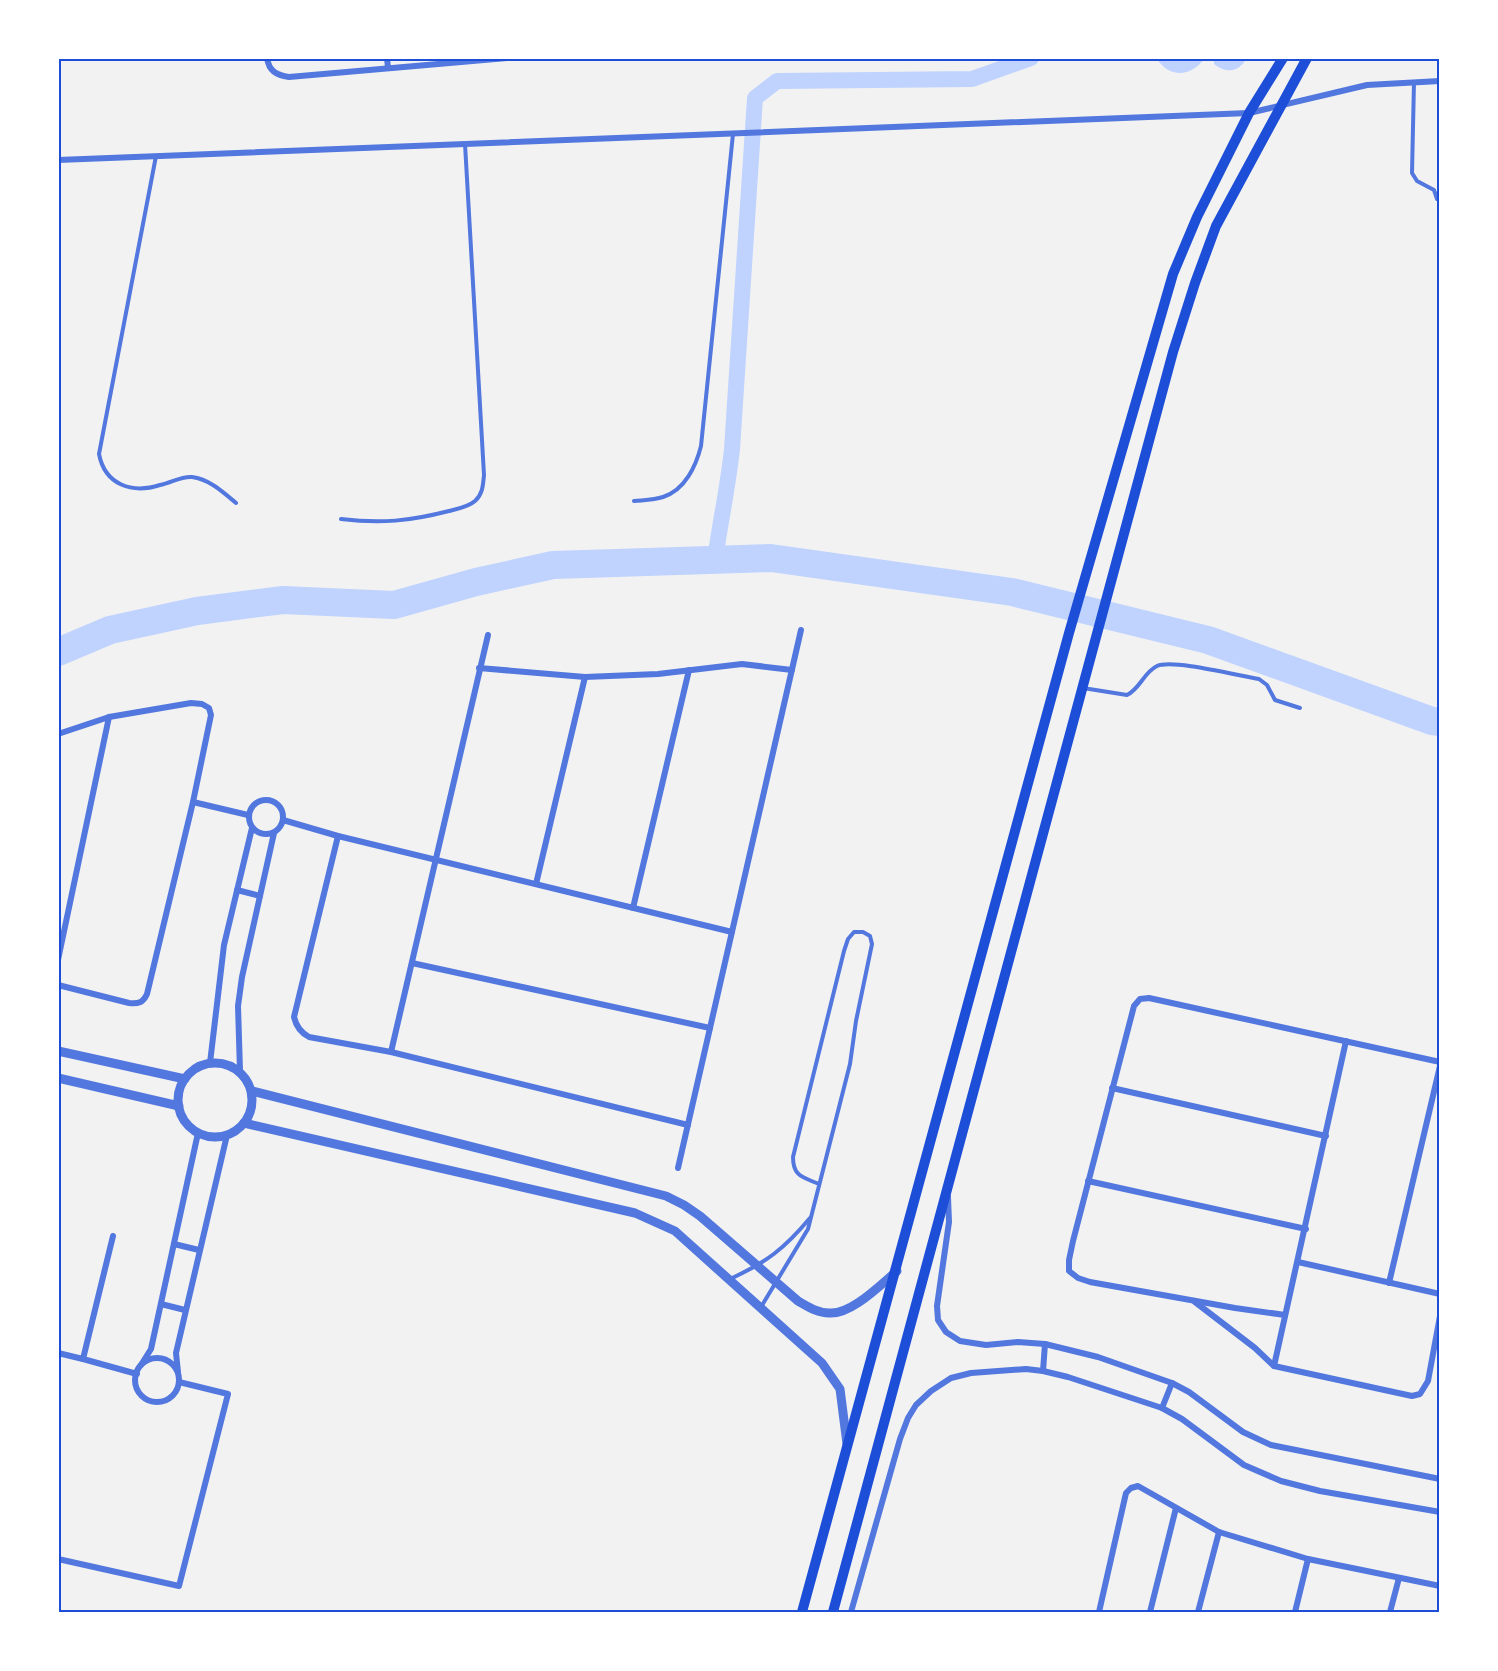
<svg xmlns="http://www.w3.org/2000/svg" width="1498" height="1671" font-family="Montserrat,sans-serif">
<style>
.water{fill:#bfd3fe}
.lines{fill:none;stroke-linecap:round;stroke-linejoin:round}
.canal{stroke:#bfd3fe;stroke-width:16}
.river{stroke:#bfd3fe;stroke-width:28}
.service{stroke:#5277de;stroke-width:4}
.minor{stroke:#5277de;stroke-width:6}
.tertiary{stroke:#5277de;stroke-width:9}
.primary{stroke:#1d4ed8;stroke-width:10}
.neatline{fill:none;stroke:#1d4ed8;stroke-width:2}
</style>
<rect width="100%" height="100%" fill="#f2f2f2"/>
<!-- water -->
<g class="water">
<path d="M1157,59H1204C1191,77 1169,78 1157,59Z"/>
<path d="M1214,59V58L1246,59C1239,72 1226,74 1214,64Z"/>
</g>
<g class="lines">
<!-- canal -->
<path class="canal" d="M715,560C720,523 728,487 732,449L755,98L777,81L972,79L1031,58"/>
<!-- river -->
<polyline class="river" points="58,652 110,630 197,611 283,600 394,605 476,582 553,565 771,558 1012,592 1208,640 1432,721 1440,722"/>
<!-- service -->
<g class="service">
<polyline points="1414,82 1412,173 1417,181 1434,190 1437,199"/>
<path d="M156,156L99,454C105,485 132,494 160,485C171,483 181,476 192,477C209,479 223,492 236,503"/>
<path d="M634,501C644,500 654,500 663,497C685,490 696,466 701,446L733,134"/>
<path d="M341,519C381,524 410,521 449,511C457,509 468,507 475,501C483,494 483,484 484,475L465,144"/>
<path d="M1083,688L1127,695C1140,689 1144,672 1157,666C1173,659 1239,676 1259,679L1267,685L1275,700L1300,708"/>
<path d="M730,1279C767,1262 784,1249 810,1218"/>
<path d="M761,1307L808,1229L850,1064L856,1021L872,944L870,936L863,932H854L848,939L844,951L793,1157C793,1176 802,1177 819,1184"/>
</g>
<!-- minor -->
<g class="minor">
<path d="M267,58C269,71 276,75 289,77L507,58"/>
<polyline points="387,58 388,68"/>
<polyline points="58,160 1249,113 1367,85 1440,81"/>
<polyline points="479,668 585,677 658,674 742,664 792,670"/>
<path d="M58,734L109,717L191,703L202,704L209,708L211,715L193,802L147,994C143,1003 138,1004 129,1003L58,985"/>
<circle cx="266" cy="817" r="17"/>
<polyline points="193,802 248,815"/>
<polyline points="283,820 338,836 732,932"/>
<path d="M338,836L294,1017C296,1026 300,1032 309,1037L391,1052L688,1125"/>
<polyline points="536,884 585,677"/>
<polyline points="237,890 260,896"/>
<polyline points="633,908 689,670"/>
<polyline points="58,960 109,717"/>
<polyline points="412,963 710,1028"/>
<polyline points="391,1052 488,635"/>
<polyline points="210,1063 224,945 252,828"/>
<polyline points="240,1071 238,1006 242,977 274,833"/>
<polyline points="1112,1088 1326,1136"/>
<polyline points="678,1168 801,630"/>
<polyline points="1088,1181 1306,1229"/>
<polyline points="948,1197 949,1222 937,1306 938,1320 946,1332 960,1341 986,1345 1018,1342 1045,1344 1098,1357 1172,1383 1189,1392 1243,1432 1271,1445 1440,1479"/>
<polyline points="174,1244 199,1250"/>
<polyline points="1298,1262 1440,1294"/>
<polyline points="1389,1283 1440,1066"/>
<polyline points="1195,1302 1255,1348 1274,1366 1412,1396 1420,1394 1428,1381 1440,1316"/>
<polyline points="161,1304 185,1310"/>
<polyline points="1285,1315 1235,1308 1090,1282 1078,1278 1069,1271 1069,1260 1073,1241 1134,1006 1140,999 1149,998 1440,1062"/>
<polyline points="58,1353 83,1359 113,1236"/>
<circle cx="157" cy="1380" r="22"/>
<polyline points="83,1359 137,1374"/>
<polyline points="141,1365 151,1349 198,1133"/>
<polyline points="1274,1366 1346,1041"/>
<polyline points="1043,1371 1045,1344"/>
<polyline points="178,1372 176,1353 227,1135"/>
<polyline points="1162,1408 1172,1383"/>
<polyline points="58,1559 179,1586 228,1394 179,1382"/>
<polyline points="851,1612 900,1439 908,1418 916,1405 931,1391 951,1378 971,1373 1026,1369 1043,1371 1068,1377 1162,1408 1182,1419 1244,1465 1281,1481 1320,1491 1440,1512"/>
<polyline points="1099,1612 1126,1493 1131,1488 1138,1486 1219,1532 1308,1559 1440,1586"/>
<polyline points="1150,1612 1176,1508"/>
<polyline points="1198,1612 1219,1532"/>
<polyline points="1295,1612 1308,1559"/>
<polyline points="1390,1612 1399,1578"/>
</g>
<!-- tertiary -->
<g class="tertiary">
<polyline points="58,1051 185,1079"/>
<circle cx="215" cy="1100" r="37"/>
<polyline points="58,1078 179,1106"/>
<path d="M252,1091L666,1196L684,1205L700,1216L798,1301C807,1306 817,1313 829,1313C851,1315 880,1285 897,1271"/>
<polyline points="244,1123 635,1213 675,1231 822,1363 840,1389 847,1444"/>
</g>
<!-- primary -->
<g class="primary">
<polyline points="802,1612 1069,633 1173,274 1197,217 1249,113 1283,58"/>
<polyline points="833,1612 1173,352 1195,283 1216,226 1307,58"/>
</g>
</g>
<!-- border -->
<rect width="1498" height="1671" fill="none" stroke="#ffffff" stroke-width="120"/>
<rect x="60" y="60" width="1378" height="1551" class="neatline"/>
</svg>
